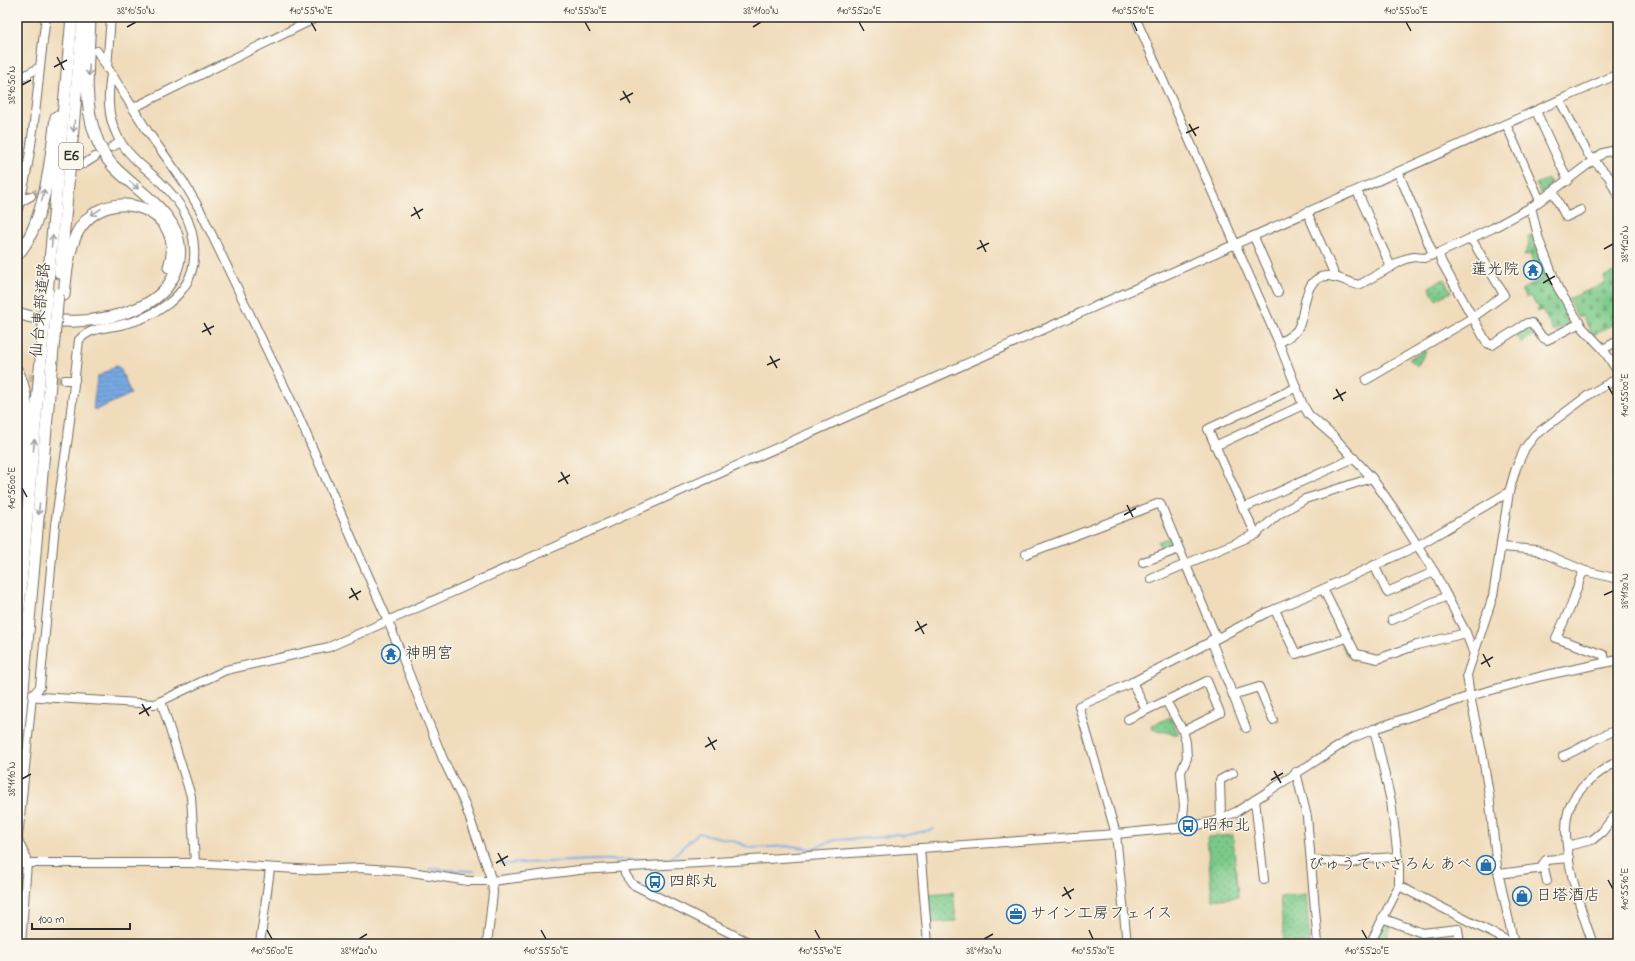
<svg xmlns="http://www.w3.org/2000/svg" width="1635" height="961" font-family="'Indie Flower','Klee One',sans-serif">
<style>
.green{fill:url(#green-dots);stroke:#547a5a}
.cemetery{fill:url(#cemetery-stones);stroke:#547a5a}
.water{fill:url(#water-rules);stroke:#526a87}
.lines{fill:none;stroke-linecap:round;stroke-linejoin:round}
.stream{stroke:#78a9e3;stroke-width:2}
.minor-tunnel{stroke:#c9b99e;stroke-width:8;stroke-dasharray:8 4;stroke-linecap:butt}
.minor-casing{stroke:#70695d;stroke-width:10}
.highway-casing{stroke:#70695d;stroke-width:13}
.minor{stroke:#fff;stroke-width:8}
.highway{stroke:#fff;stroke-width:11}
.highway-bridge-casing{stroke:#70695d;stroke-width:13;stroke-linecap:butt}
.highway-bridge{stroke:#fff;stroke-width:11}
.oneway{stroke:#a0a0a0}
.ticks{fill:none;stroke:#2b2b2b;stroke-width:1.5}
.labels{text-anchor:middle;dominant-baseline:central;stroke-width:3;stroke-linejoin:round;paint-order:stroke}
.shield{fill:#fbf7ec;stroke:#696865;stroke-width:1}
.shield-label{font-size:15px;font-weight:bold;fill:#2b2b2b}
.poi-label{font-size:16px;fill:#2b2b2b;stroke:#fbf7ec;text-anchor:start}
.street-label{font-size:16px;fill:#2b2b2b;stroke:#fbf7ec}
.neatline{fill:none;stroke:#2b2b2b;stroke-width:1.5}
.ticks-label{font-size:10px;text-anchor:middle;fill:#2b2b2b}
</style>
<defs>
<pattern id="green-dots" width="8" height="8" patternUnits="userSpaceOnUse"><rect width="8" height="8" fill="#7cca8a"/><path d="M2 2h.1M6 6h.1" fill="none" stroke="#66a471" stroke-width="1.8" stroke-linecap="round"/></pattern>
<pattern id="cemetery-stones" width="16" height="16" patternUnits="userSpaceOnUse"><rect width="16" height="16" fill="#7cca8a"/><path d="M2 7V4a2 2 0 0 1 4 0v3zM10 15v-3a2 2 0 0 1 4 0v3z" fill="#66a471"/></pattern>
<pattern id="water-rules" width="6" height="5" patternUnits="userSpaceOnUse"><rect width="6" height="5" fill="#78a9e3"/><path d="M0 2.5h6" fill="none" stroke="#638ab8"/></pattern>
</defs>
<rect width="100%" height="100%" fill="#fbf7ec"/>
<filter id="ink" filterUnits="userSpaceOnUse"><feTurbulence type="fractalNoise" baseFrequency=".025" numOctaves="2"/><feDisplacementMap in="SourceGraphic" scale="8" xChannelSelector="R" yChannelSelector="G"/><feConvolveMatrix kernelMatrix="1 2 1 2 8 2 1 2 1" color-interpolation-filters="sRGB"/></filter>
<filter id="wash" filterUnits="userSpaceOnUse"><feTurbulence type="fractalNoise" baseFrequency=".012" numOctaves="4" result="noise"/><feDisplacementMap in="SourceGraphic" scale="16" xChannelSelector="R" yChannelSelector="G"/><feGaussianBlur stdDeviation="0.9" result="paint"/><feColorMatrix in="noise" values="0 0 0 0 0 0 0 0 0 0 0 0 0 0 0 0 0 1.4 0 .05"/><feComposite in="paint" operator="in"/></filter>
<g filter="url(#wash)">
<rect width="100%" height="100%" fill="#f0dcbb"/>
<!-- green -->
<g class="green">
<polygon points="1548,179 1552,185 1541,194 1536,184"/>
<polygon points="1444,279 1451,292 1436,300 1429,287"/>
<polygon points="1531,326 1536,333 1522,343 1515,335 1526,327"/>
<polygon points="1424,350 1426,351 1420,362 1417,366 1409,359"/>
<polygon points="1170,537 1174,548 1162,553 1158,542"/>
<polygon points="1346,641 1352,654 1347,656 1341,643"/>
<polygon points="1170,717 1179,735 1152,729 1151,726"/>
<polygon points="1233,835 1238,897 1212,900 1207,837"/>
<polygon points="953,892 956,921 930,923 928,894"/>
<polygon points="1306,894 1310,944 1284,944 1280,897"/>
<polygon points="1384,921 1391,926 1386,941 1378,933"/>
</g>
<!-- cemetery -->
<g class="cemetery">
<polygon points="1532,236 1555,292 1573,322 1554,332 1542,310 1537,312 1536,310 1539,308 1530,296 1526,298 1521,290 1543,278 1530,254 1524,256 1529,245 1528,237"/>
<polygon points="1618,270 1618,321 1593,336 1582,315 1578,317 1568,299 1605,283 1603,277"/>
</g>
<!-- water -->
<polygon class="water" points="116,366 120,368 131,394 96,410 93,409 97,377"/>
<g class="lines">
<!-- stream -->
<g class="stream">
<polyline points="500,864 593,860 670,859 698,833 734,841 751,848 792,846 811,849 835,840 884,837 895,834 904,836 934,829"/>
<polyline points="429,869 474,871"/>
</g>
</g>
</g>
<g filter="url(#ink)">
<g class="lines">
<!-- minor-tunnel -->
<g class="minor-tunnel">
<polyline points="65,175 84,164"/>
<polyline points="31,196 49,185"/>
<polyline points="17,377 65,380"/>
<polyline points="17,523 46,525"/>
</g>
<defs>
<g id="minor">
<polyline points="1135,17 1279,343 1303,405 1309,415 1333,436 1372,478 1394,509 1435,573 1466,633 1474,654"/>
<polyline points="97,51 148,132 183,181 200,210 298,415 388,621 443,759 464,802 492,881 493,893 487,944"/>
<polyline points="107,68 111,17"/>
<polyline points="17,80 40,67"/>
<polyline points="1560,101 1588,154 1609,177 1618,196"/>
<polyline points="133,108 318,17"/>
<polyline points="1536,111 1568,181"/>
<polyline points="1506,124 1538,196 1541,200"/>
<polyline points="112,147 121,142"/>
<polyline points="84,164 95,157"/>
<polyline points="1398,172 1433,254"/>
<polyline points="1357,191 1391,267"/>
<polyline points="1553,192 1566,217 1581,210"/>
<polyline points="20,202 31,196"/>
<polyline points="1531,207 1539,240 1558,288 1582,327 1603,349 1618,372"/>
<polyline points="1307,212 1333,271 1333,277"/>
<path d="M17,213C35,149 37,82 46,17"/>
<polyline points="1254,237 1278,292"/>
<polyline points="1439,253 1441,261 1487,343 1492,345 1527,323 1532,323 1542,337 1547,340 1580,323"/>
<path d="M1279,343C1285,339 1292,336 1297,330C1307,317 1300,275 1329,276C1340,277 1349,283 1359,285L1405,259L1414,257L1424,258L1439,253L1493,228L1533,206L1603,153L1618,149"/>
<polyline points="1603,349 1618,341"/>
<polyline points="65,380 75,380"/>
<polyline points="1366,380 1472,318 1504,295 1471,238"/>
<polyline points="1215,446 1303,405"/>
<polyline points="1243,508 1208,429 1297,387"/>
<polyline points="1256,534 1243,508 1354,458"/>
<polyline points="1502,547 1536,550 1585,571 1618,579"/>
<polyline points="1026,554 1160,503 1216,637"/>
<polyline points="1143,562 1179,549"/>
<polyline points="1374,565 1387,592 1434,572"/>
<polyline points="1585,571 1581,576 1571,606 1556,638 1604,655 1605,662"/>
<polyline points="1151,579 1256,534 1279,514 1305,499 1372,478"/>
<polyline points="1323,589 1356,654 1378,659 1417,645 1466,633"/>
<polyline points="1275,610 1296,654 1347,638"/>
<polyline points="1392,620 1447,596"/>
<polyline points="1211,640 1246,728"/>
<polyline points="1132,682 1146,710"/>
<polyline points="17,694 40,697 155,704 226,670 329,647 1618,74"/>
<polyline points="1233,695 1259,687 1273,720"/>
<polyline points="161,701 191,796 195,863"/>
<polyline points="1166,701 1183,731 1186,742 1187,758 1181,772 1184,806 1182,827"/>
<polyline points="1128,719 1207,681 1220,713 1183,731"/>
<path d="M1563,756C1582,749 1598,735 1618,730"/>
<polyline points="1296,772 1307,817 1318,944"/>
<polyline points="1255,800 1264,880"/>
<polyline points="1221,819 1220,780 1233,773"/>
<polyline points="1567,846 1592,840 1602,832 1618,811"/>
<polyline points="920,848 928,944"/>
<polyline points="1311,860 1353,863 1363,859 1397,857"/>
<polyline points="17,863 190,863 315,870 360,868 405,871 468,881 492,881 579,870 767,859 1116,834 1187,827 1212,822 1236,812 1350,739 1374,729 1470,696 1542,676 1618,660"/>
<polyline points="624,867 625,874 632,884 752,944"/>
<polyline points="1499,874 1544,868"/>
<polyline points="1547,881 1543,864 1546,860 1569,858"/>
<polyline points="1399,886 1514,944"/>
<polyline points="1382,918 1422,933 1458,929 1460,944"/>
<path d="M21,944L27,863C26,853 19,847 18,838L32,696L40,687L55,525L68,437L79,340C90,328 105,328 120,325C154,318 191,296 194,259C197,220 175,193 147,170C135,160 122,148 116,133C107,114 108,94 111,74"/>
<polyline points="260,944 270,869"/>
<polyline points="1127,944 1116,834 1079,706 1133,682 1266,613 1323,589 1417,546 1509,492"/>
<polyline points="1370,944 1399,886 1399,866 1391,801 1374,729"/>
<polyline points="1514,944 1497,867 1489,794 1482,752 1470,696 1467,675 1493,596 1509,492 1516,468 1525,448 1535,435 1590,394 1618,378"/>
<path d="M1593,944C1581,911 1555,836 1571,804C1579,786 1601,770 1618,761"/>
</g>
<g id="highway">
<path d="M17,255C45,225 51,158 56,117"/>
<polyline points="60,273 83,17"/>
<polyline points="47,294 72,17"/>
<path d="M64,295C66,275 68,253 76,235C105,178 190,209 169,267"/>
<path d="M17,313C54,325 100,324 136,309C153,302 168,290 175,273C196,222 141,196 113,166C105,157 99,146 95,134C82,98 89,55 90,17"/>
<path d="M17,371C34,401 24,455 23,489"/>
<polyline points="17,630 43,336"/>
<polyline points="23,689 54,338"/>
</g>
</defs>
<!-- minor casing -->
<use href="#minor" class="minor-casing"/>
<!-- highway casing -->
<use href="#highway" class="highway-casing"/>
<!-- minor -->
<use href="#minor" class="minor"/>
<!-- highway -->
<use href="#highway" class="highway"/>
<defs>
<g id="highway-bridge">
<polyline points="43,336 47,294"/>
<polyline points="54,338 58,294"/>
<polyline points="17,749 23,689"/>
</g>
</defs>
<!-- highway-bridge casing -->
<use href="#highway-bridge" class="highway-bridge-casing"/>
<!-- highway-bridge -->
<use href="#highway-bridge" class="highway-bridge"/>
</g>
<!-- one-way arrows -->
<defs><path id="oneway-shaft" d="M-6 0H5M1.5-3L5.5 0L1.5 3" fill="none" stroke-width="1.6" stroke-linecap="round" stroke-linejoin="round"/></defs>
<g class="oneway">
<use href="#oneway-shaft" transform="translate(89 70) rotate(93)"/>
<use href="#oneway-shaft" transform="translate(74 126) rotate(95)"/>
<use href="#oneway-shaft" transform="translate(134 185) rotate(41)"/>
<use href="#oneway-shaft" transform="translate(43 195) rotate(-78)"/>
<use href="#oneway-shaft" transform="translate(96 212) rotate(146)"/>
<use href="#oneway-shaft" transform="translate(52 241) rotate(-85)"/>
<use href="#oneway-shaft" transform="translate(34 445) rotate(-85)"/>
<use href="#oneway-shaft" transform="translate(39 509) rotate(95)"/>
</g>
</g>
<!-- ticks -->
<path class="ticks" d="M311,22L316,31M585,22L590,31M859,22L864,31M1133,22L1137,31M1406,22L1411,31M127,27L136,22M753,27L761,22M57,57L64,70M54,67L67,60M22,85L31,80M623,91L630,103M620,100L633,93M1189,124L1196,136M1186,133L1199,127M414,207L420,219M411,216L423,209M980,240L986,252M977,249L989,243M1604,249L1613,244M1546,273L1552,285M1543,283L1555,276M204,323L211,335M202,332L214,326M770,356L777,368M767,365L780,359M1608,386L1613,395M1336,389L1343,401M1333,399L1346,392M561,472L568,484M558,482L570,475M22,488L27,497M1127,505L1133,517M1124,515L1136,508M351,588L358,600M1604,595L1613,591M349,598L361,591M917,621L924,634M915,631L927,624M1483,654L1490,667M1481,664L1493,657M142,704L149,716M139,714L151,707M708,737L715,750M705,747L717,740M1274,771L1281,783M22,779L31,774M1271,780L1283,773M498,853L505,866M496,863L508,856M1608,880L1613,889M1064,887L1071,899M1062,896L1074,889M267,930L272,939M541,930L546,939M815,930L820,939M1089,930L1093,939M1362,930L1367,939M359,939L367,934M984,939L993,934"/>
<!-- icons -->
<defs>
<symbol id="temple-ring" viewBox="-11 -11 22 22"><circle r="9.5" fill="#fbf7ec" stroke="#1f6fb2" stroke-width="1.5"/><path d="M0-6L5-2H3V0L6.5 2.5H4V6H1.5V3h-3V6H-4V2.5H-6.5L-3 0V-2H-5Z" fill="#1f6fb2"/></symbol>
<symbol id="bus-ring" viewBox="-11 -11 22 22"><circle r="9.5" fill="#fbf7ec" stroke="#1f6fb2" stroke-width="1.5"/><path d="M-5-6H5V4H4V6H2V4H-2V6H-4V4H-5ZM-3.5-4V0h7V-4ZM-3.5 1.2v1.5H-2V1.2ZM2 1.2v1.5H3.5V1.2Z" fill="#1f6fb2"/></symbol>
<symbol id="shop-ring" viewBox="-11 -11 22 22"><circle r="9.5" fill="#fbf7ec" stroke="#1f6fb2" stroke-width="1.5"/><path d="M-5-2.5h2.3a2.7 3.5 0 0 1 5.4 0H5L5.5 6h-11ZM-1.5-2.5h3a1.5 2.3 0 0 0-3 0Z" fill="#1f6fb2"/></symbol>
<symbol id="office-ring" viewBox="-11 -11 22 22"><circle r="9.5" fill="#fbf7ec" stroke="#1f6fb2" stroke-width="1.5"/><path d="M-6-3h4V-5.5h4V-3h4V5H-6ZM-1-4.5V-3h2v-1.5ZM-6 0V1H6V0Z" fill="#1f6fb2"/></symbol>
</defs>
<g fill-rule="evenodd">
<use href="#temple-ring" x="1522" y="259" width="22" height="22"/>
<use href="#temple-ring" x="380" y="643" width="22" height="22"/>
<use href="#bus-ring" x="1177" y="815" width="22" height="22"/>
<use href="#shop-ring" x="1475" y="854" width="22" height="22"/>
<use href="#bus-ring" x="644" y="871" width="22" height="22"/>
<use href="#shop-ring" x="1511" y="885" width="22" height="22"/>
<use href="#office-ring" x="1005" y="903" width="22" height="22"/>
</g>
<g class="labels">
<!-- shield labels -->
<rect class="shield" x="59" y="143" width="24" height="26" rx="3"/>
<g class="shield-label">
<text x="71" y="156">E6</text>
</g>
<!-- poi labels -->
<g class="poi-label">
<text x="1519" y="270" text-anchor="end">蓮光院</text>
<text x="405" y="654">神明宮</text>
<text x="1202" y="826">昭和北</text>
<text x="1472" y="865" text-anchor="end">びゅうてぃさろん あべ</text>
<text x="669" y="882">四郎丸</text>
<text x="1536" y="896">日塔酒店</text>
<text x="1030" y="914">サイン工房フェイス</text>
</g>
<!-- street labels -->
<g class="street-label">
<text transform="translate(41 310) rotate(-85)">仙台東部道路</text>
</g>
</g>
<!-- margin -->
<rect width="1635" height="961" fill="none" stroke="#fbf7ec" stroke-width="44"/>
<!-- scale -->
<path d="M32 923v6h98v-6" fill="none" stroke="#2b2b2b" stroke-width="2"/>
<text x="38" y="923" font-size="12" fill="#2b2b2b" stroke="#fbf7ec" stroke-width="3" paint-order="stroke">100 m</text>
<rect x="22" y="22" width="1591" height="917" class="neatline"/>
<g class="ticks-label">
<text x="136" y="14">38°10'50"N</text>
<text x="311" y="14">140°55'40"E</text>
<text x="585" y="14">140°55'30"E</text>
<text x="761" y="14">38°11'00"N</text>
<text x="859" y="14">140°55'20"E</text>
<text x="1133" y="14">140°55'10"E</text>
<text x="1406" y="14">140°55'00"E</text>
<text transform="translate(11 85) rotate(-90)" y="4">38°10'50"N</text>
<text transform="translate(1624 244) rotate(-90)" y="4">38°11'20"N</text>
<text transform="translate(1624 395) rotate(-90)" y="4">140°55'00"E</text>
<text transform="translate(11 488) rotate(-90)" y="4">140°56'00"E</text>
<text transform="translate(1624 591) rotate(-90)" y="4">38°11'30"N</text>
<text transform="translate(11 779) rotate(-90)" y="4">38°11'10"N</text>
<text transform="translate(1624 889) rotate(-90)" y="4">140°55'10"E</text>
<text x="272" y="954">140°56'00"E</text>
<text x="359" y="954">38°11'20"N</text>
<text x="546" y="954">140°55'50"E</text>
<text x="820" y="954">140°55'40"E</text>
<text x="984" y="954">38°11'30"N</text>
<text x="1093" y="954">140°55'30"E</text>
<text x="1367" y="954">140°55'20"E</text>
</g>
</svg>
